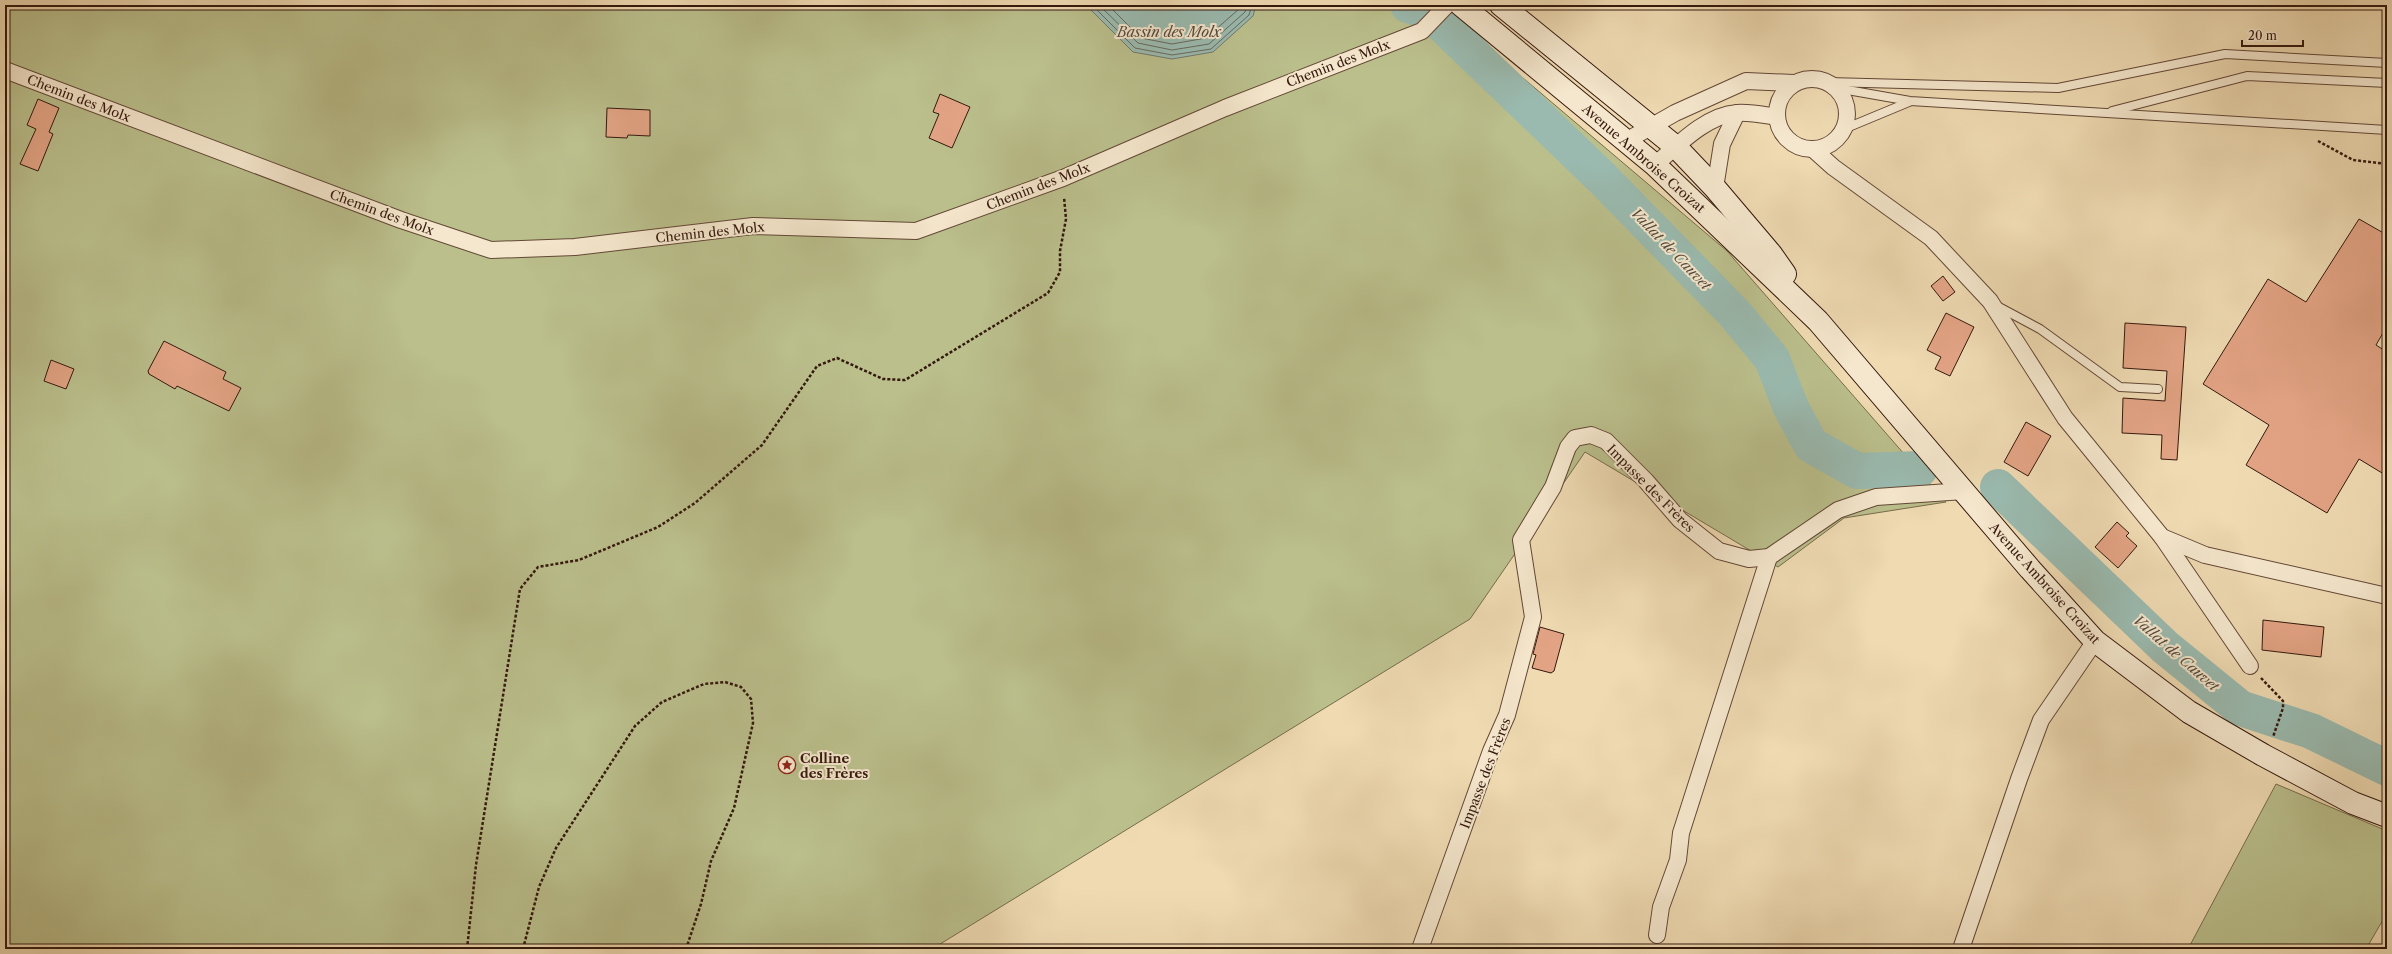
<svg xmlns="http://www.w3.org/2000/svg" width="2392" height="954" font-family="'Libre Caslon Text',serif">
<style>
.green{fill:#babf8c;stroke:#776c4c}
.water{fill:#9abaaf;stroke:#71796e}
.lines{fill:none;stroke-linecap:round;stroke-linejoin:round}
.shore{stroke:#67695e;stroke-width:1}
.river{stroke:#9abaaf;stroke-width:36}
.building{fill:#e3a485;stroke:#34180d}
.lane-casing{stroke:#634836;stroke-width:10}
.street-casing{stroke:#634836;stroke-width:18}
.secondary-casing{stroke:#34180d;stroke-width:24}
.path{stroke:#34180d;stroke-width:2.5;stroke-dasharray:3 2;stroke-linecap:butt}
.lane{stroke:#f5e7cd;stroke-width:8}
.street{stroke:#f5e7cd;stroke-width:16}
.secondary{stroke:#f5e7cd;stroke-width:22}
.labels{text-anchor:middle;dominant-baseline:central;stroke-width:4;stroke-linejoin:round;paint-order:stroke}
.street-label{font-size:13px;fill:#34180d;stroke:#f5e7cd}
.poi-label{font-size:13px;font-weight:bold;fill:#34180d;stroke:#f5e7cd;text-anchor:start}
.water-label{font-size:14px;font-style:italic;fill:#53493e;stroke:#f5e7cd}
</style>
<rect width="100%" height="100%" fill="#efdab2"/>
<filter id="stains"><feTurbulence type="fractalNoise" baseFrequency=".005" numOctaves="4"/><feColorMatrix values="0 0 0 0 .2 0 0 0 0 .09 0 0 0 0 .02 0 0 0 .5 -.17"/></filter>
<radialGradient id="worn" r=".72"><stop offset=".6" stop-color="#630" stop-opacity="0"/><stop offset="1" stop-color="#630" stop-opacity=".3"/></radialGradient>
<!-- green -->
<g class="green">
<polygon points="5,5 1437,5 1727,251 1946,502 1844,518 1778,567 1585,452 1470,619 932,949 5,949"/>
<polygon points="2276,784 2387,831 2387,913 2366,949 2188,949"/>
</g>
<!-- water -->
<polygon class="water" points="1086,5 1256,5 1253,16 1213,52 1172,59 1133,52"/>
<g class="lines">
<!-- shore -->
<g class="shore">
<polyline points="1092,5 1135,48 1172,55 1211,49 1249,15 1252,5"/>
<polyline points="1099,5 1138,43 1172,50 1209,44 1245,12 1247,5"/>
<polyline points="1108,5 1141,38 1172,44 1206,38 1239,9 1240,5"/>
</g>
<!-- river -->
<g class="river">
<polyline points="1408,5 1428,11 1603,179 1735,314 1772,359 1791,408 1811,445 1857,471 1920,469"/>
<polyline points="1998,487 2165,647 2240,708 2311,731 2387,768"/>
</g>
</g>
<!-- building -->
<g class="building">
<polygon points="940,94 970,107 952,148 929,138 939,114 933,112"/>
<polygon points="38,99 59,108 49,132 53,134 38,171 20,164 36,129 27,125"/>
<polygon points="607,108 650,110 650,136 628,135 627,138 606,137"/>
<polygon points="2359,219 2387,235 2387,326 2376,345 2387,352 2387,476 2359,459 2327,513 2246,465 2269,425 2203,384 2268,279 2306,302"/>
<polygon points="1943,276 1955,292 1943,301 1931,286"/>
<polygon points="1946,313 1974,327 1950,376 1935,369 1941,357 1927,350"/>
<polygon points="2125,323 2186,327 2177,460 2161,459 2162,435 2122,433 2123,398 2165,401 2167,371 2123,368"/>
<polygon points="164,341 226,372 223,379 241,388 229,411 177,386 175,389 149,374 148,371"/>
<polygon points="51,360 74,369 66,389 44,381"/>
<polygon points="2026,422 2051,436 2028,476 2004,462"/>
<polygon points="2117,522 2129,533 2126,536 2137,546 2118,568 2095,547"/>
<polygon points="2263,620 2324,627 2321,657 2262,650"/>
<polygon points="1540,627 1564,634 1554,671 1551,673 1532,668 1536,655 1533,654"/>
</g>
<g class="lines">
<defs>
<g id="lane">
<polyline points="1828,82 2058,88 2225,54 2387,63"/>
<polyline points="1836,88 1910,101 2387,130"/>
<polyline points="2112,111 2247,76 2387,83"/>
<polyline points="1844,129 1909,102"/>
<polyline points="1997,306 2040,329 2120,387 2158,389"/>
</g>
<g id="street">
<polyline points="5,70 401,220 491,250 575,247 753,226 916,231 1063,178 1225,108 1422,31 1447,5"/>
<circle cx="1812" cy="114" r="35"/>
<polyline points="1626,141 1675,113 1746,81 1794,83"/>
<polyline points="1813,149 1833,167 1931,238 1990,301 2065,418 2162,537 2205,555 2387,596"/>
<path d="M1655,165C1677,146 1706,115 1737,113C1749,112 1764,115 1777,117"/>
<polyline points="1715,188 1722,144 1737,113"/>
<polyline points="2162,537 2250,666"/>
<polyline points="1657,935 1661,907 1678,860 1681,833 1769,557"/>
<polyline points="1420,949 1491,751 1507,715 1533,617 1521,540 1553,487 1568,447 1575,438 1591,435 1606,441 1646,481 1680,520 1719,551 1749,559 1769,557 1838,510 1876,497 1964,491"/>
<polyline points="1961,949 2019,779 2041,720 2095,641"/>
</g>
<g id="secondary">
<polyline points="1461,5 1655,165 1818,321 2030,569 2095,641 2189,712 2263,755 2353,803 2387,816"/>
<polyline points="1501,5 1676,147 1715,188 1771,254 1785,274"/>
</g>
</defs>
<!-- lane casing -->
<use href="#lane" class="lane-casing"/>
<!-- street casing -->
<use href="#street" class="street-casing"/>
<!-- secondary casing -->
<use href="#secondary" class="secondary-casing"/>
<!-- path -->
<g class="path">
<polyline points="2318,141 2353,160 2387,164"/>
<polyline points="2261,678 2283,701 2283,708 2273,737"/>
<polyline points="467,949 476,865 520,589 538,567 579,560 658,527 695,503 762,445 817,366 837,358 883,379 905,380 1048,293 1060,272 1060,251 1066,219 1064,197"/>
<polyline points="523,949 539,887 556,848 635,726 662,702 704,684 725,682 741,687 751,699 753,723 734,808 711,861 701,904 686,949"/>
</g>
<!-- lane -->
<use href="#lane" class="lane"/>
<!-- street -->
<use href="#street" class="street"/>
<!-- secondary -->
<use href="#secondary" class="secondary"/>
</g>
<!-- icons -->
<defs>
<symbol id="sight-ring" viewBox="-11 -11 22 22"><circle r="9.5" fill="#f5e7cd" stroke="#8f2418" stroke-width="1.5"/><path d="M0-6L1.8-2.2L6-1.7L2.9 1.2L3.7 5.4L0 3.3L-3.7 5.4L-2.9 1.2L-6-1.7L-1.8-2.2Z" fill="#8f2418"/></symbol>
</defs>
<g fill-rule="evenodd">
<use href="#sight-ring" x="777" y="755" width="20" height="20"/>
</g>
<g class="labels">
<!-- street labels -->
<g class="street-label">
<text transform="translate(1338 63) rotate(-21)">Chemin des Molx</text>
<text transform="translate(79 98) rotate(21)">Chemin des Molx</text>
<text transform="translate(1644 158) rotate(41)">Avenue Ambroise Croizat</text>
<text transform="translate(1038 186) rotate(-21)">Chemin des Molx</text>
<text transform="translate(382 212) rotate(20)">Chemin des Molx</text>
<text transform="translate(710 232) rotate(-6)">Chemin des Molx</text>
<text transform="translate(1651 488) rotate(45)">Impasse des Frères</text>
<text transform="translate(2045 583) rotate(48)">Avenue Ambroise Croizat</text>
<text transform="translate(1485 773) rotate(-69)">Impasse des Frères</text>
</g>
<!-- poi labels -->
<g class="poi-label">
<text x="800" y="758">Colline<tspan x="800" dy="15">des Frères</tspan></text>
</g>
<!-- water labels -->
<g class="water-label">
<text x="1169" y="32">Bassin des Molx</text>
<text transform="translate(1671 249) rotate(46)">Vallat de Cauvet</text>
<text transform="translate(2176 653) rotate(41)">Vallat de Cauvet</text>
</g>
</g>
<!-- margin -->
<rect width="2392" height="954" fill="none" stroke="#efdab2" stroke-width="20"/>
<rect x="6" y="6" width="2380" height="942" fill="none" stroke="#34180d" stroke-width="2"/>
<rect x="10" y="10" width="2372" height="934" fill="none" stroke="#34180d"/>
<!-- scale -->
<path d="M2242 40v6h61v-6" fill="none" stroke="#34180d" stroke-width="2"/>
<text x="2248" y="40" font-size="12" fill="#34180d" stroke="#f5e7cd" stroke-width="3" paint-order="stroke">20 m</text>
<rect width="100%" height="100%" filter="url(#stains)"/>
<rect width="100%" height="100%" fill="url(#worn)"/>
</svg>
